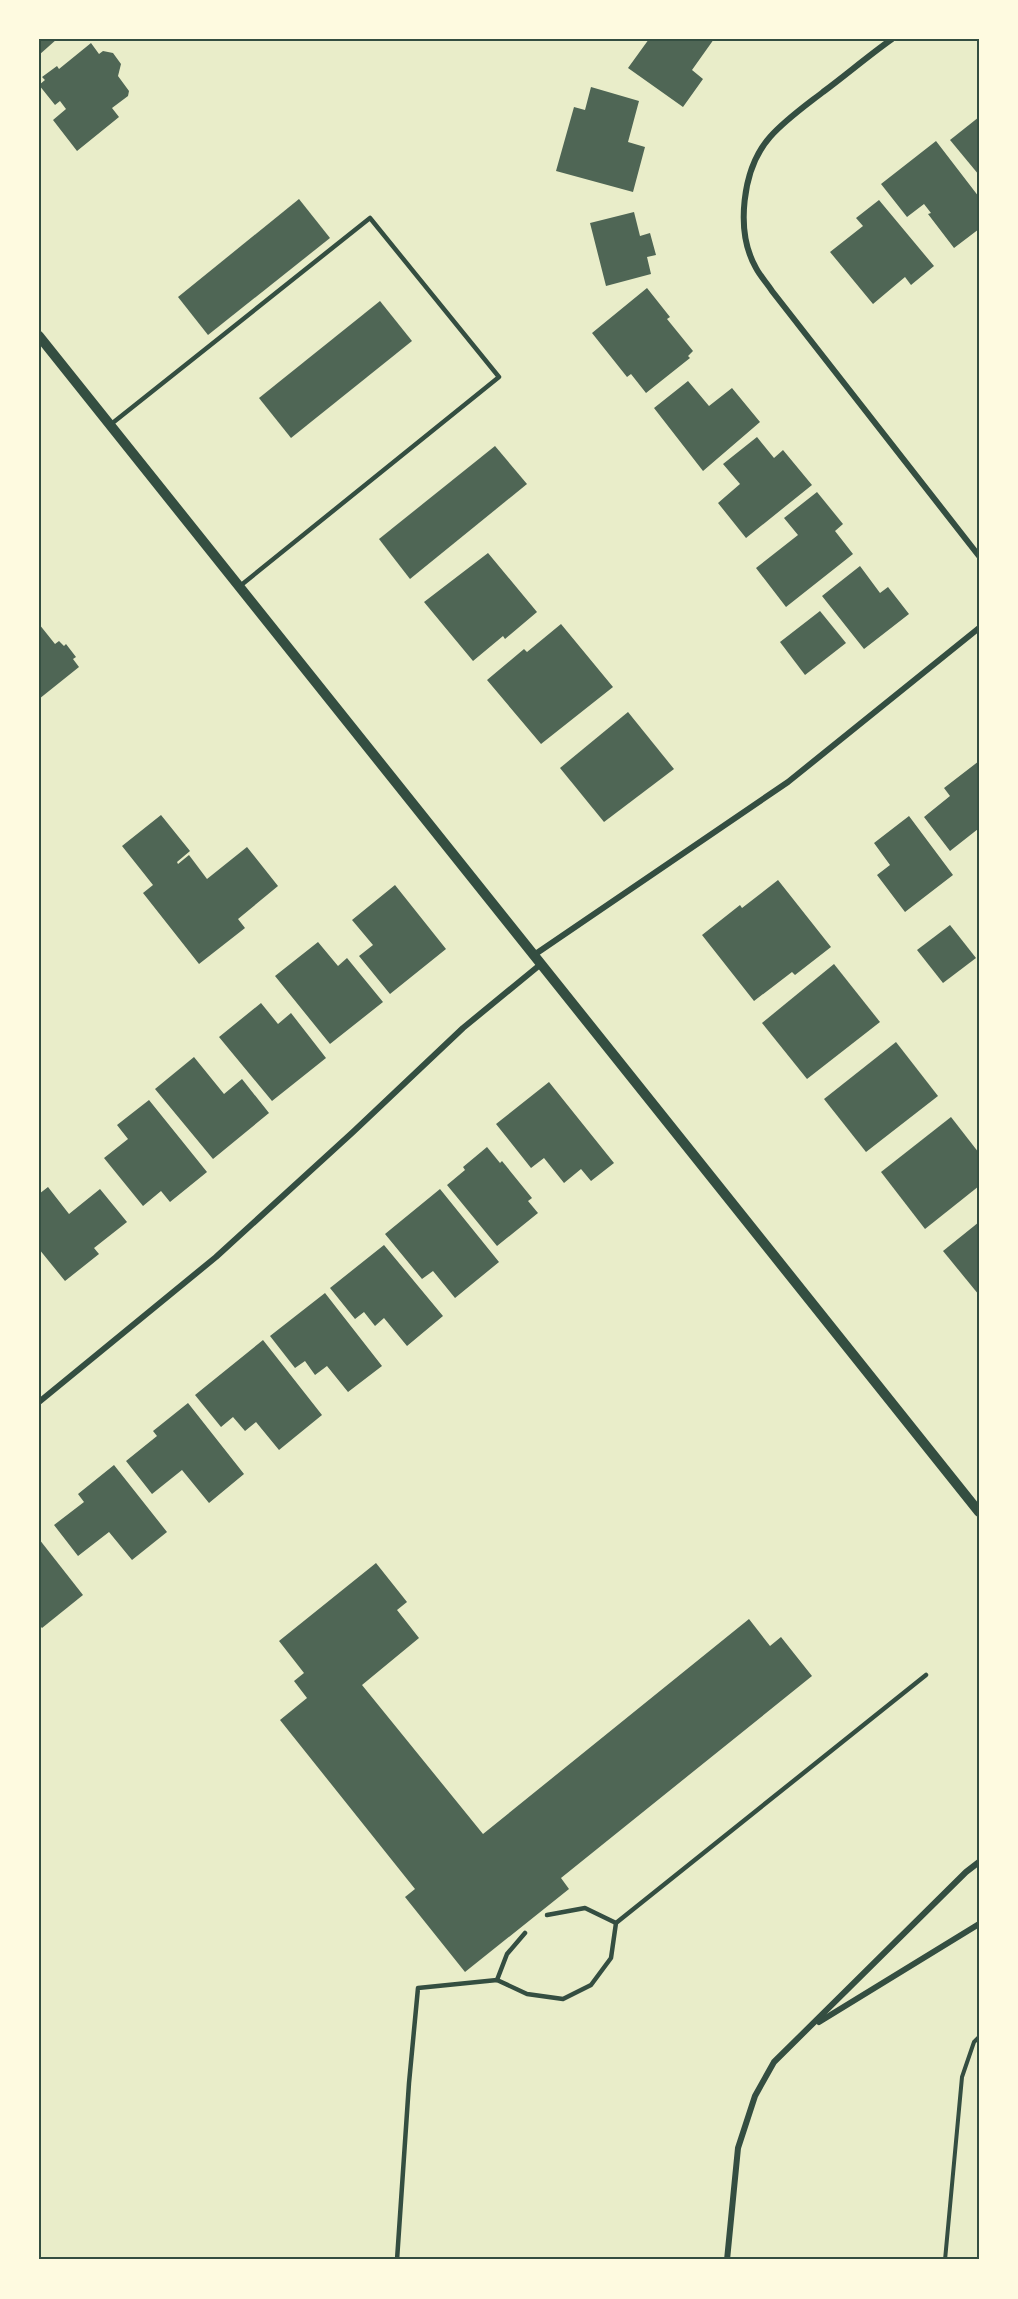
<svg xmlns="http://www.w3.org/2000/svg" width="1018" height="2299" font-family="Figtree,sans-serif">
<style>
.building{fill:#4f6655}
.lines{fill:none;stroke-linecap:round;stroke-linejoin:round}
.path{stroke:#344e41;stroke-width:4}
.service{stroke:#344e41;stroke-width:4.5}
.minor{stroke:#344e41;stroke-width:6}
.tertiary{stroke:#344e41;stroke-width:10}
.neatline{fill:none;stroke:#344e41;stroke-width:2}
</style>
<rect width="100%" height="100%" fill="#e9edc9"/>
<!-- building -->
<g class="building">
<polygon points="39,39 57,39 39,55"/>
<polygon points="649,39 714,39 692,70 703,79 683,107 628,68"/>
<polygon points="91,43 99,54 103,51 113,53 121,64 118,76 129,91 128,96 112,108 119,117 77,151 53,120 66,109 60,101 55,105 39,85 45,80 42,77 57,66 59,69"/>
<polygon points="591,87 639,101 628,142 645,147 633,192 556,171 574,107 585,110"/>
<polygon points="979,117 979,175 950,140"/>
<polygon points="936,141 979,197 979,229 954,248 928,214 931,213 924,204 907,217 881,184"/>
<polygon points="299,199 330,238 208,335 178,297"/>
<polygon points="879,200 934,266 911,285 905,277 873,304 830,252 863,226 856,218"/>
<polygon points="634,212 640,236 650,233 656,255 647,257 651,274 606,286 590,223"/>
<polygon points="647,288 670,317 667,319 693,351 688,356 690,358 646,393 631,374 627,377 592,333"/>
<polygon points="380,301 412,341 291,438 259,398"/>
<polygon points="688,381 709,406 732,388 760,422 703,471 654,408"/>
<polygon points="757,437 774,458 783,450 812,485 746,538 718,503 740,484 723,464"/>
<polygon points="495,446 527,484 410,579 379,539"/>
<polygon points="817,492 843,524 835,531 853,554 786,607 756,568 798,535 784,518"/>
<polygon points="488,553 537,612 505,639 503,636 473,661 424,602"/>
<polygon points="860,566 880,593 888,587 909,614 864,649 822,596"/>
<polygon points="820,611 846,643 805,675 780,642"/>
<polygon points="39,624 55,644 59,641 64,646 66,644 76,657 73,659 79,667 39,699"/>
<polygon points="561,624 613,687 541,744 487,680 524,649 527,652"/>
<polygon points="628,712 674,769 604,822 560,768"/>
<polygon points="979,761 979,831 978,829 950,851 924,817 950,796 944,788"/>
<polygon points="161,815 190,851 177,862 178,864 189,855 207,879 247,847 278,886 238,919 245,928 199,964 143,893 153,885 122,846"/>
<polygon points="909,816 953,875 905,912 877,875 890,865 874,843"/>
<polygon points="778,880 831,947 795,975 792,972 754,1001 702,935 740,905 742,908"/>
<polygon points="395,885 446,949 390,994 359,956 373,945 352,920"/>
<polygon points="950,925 976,958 943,983 917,950"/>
<polygon points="318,942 338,966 347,958 383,1002 330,1044 275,976"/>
<polygon points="834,964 880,1022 807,1079 762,1023"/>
<polygon points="261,1003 278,1024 291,1013 326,1058 272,1101 219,1037"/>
<polygon points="896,1042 938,1096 866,1152 824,1099"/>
<polygon points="194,1057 224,1094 242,1079 269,1113 213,1159 155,1089"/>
<polygon points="549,1082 614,1163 591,1181 581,1169 564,1183 544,1158 531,1168 496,1124"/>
<polygon points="149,1100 207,1172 170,1202 161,1191 143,1206 104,1158 128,1139 117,1125"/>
<polygon points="951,1117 979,1153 979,1186 925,1229 881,1172"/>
<polygon points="487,1147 500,1163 502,1161 532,1198 528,1201 538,1213 497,1246 447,1185 465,1170 463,1167"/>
<polygon points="48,1187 69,1214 100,1189 127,1222 94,1248 99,1254 65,1281 39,1249 39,1194"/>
<polygon points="440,1189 499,1262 455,1298 433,1271 422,1279 385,1234"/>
<polygon points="979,1222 979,1295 943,1251"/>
<polygon points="384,1245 443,1316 407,1346 384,1318 375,1326 364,1312 355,1319 330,1288"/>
<polygon points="325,1293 382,1366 348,1392 327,1366 315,1375 305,1361 295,1368 270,1336"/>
<polygon points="263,1340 322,1415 279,1450 256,1422 245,1431 233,1417 221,1427 195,1395"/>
<polygon points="188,1403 244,1474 209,1503 182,1470 152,1494 126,1461 157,1436 153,1431"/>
<polygon points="114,1465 167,1532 132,1560 109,1532 78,1556 54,1525 84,1502 78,1494"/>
<polygon points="39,1539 83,1595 42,1628 39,1625"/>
<polygon points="376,1563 407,1602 397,1610 419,1638 362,1685 483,1834 749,1619 770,1646 781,1637 812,1676 561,1878 569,1889 465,1972 405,1897 415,1889 280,1720 307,1698 294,1681 304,1673 279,1641"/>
</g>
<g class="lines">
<!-- path -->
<polyline class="path" points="945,2260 962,2077 974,2042 979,2037"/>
<!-- service -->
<g class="service">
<polyline points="110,425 370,218 499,377 240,586"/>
<polyline points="547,1915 585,1908 616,1923"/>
<polyline points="497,1980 507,1954 525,1933"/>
<polyline points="397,2260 409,2083 418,1988 497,1980 527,1994 563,1999 591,1985 611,1958 616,1923 926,1675"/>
</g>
<!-- minor -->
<g class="minor">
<path d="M892,39C868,56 846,75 823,92C805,106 785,120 770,137C742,169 735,231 756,268C760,276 767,283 772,291L979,556"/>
<polyline points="534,955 788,782 979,628"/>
<polyline points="39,1402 216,1257 353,1132 463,1028 541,964"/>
<polyline points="819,2022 979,1924"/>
<polyline points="727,2260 738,2148 755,2096 774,2062 966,1872 979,1862"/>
</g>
<!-- tertiary -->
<polyline class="tertiary" points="39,336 979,1512"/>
</g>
<!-- border -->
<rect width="1018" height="2299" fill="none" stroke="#fefae0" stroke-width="81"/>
<rect x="40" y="40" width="938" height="2218" class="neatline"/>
</svg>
